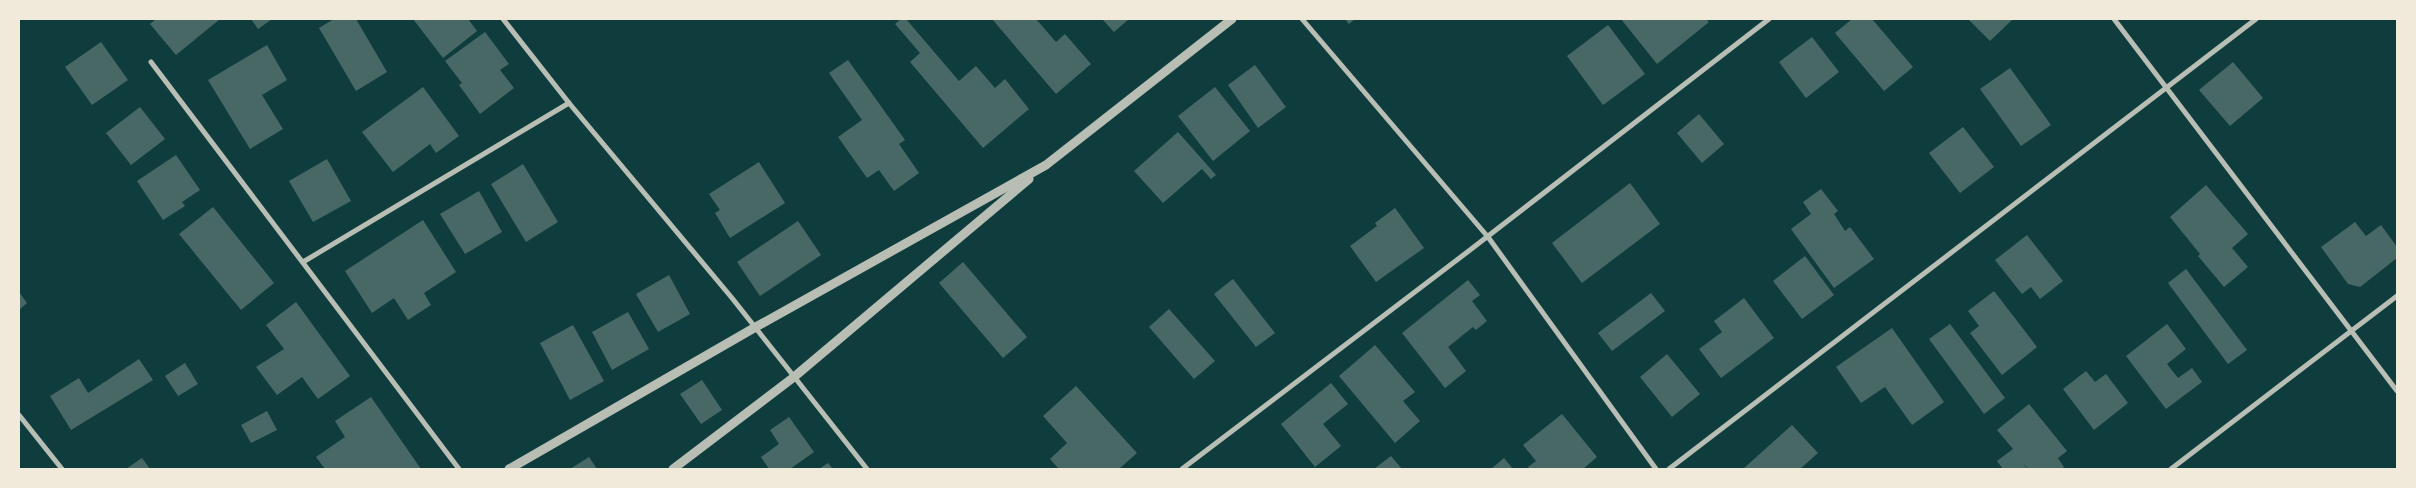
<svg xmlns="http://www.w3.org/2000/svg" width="2416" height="488" font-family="Roboto,sans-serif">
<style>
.building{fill:#486865}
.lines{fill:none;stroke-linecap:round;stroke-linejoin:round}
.minor{stroke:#b8beb3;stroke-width:5}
.tertiary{stroke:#b8beb3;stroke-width:9}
</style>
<rect width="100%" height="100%" fill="#0f3d3e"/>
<!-- building -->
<g class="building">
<polygon points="156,19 220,19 176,55 150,24"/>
<polygon points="251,19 272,19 258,29"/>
<polygon points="334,19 356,19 387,72 356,91 319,28"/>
<polygon points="413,19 468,19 477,31 443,58"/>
<polygon points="901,19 906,19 959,81 976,66 995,88 1005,79 1029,109 983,148 910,62 920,53 895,24"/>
<polygon points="992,19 1036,19 1056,42 1065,34 1091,64 1056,94"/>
<polygon points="1102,19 1129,19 1114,32"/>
<polygon points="1345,19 1355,19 1349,24"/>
<polygon points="1621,19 1706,19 1709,22 1657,64"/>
<polygon points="1852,19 1872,19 1913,67 1884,91 1835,33"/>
<polygon points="1968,19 2013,19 1990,41"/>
<polygon points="1608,25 1645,74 1603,105 1567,56"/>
<polygon points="485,32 509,64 500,70 514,88 480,114 459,85 462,83 445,61"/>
<polygon points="1812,37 1839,72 1806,98 1779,62"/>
<polygon points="101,42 128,80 92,105 65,67"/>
<polygon points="267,45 287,80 262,95 283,129 250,149 208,80"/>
<polygon points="848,60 905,140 899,144 919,173 894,191 879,170 867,178 838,137 862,120 829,73"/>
<polygon points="2233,62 2263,98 2230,126 2199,90"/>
<polygon points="1255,65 1286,107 1258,128 1228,85"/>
<polygon points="2010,68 2051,125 2021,146 1980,89"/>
<polygon points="423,87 459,136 436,153 430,144 393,172 362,132"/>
<polygon points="1215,87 1250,131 1213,161 1178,116"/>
<polygon points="140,107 165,139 131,165 106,133"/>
<polygon points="1699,114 1724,144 1702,163 1677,133"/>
<polygon points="1963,127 1994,167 1960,193 1929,153"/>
<polygon points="1178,132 1216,175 1211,179 1202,169 1163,203 1134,171"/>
<polygon points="176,155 200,190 182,202 185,206 163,220 137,181"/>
<polygon points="327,159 351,201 313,222 289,181"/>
<polygon points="759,162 785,203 730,238 715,213 720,210 709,194"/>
<polygon points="523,164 558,222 526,242 491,184"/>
<polygon points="1630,183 1660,224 1582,283 1552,243"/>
<polygon points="2206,185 2248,234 2232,248 2248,267 2224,287 2198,256 2200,254 2170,217"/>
<polygon points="1821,189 1838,211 1834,214 1845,231 1850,227 1874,259 1834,288 1791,229 1811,214 1803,202"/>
<polygon points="479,191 502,232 465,254 440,214"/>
<polygon points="213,207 274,283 241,310 179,234"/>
<polygon points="1395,208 1424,248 1376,282 1350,246 1377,226 1375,223"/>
<polygon points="423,220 456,272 424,293 431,305 408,320 394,298 372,313 345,271"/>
<polygon points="798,221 821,255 760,296 737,262"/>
<polygon points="2355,222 2366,236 2381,225 2397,247 2397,258 2360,287 2348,284 2321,247"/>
<polygon points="2027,235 2063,281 2040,299 2031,287 2022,294 1995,260"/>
<polygon points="1805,256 1834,295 1802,319 1773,281"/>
<polygon points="963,262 1027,337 1003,358 939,283"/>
<polygon points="2186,269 2247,350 2228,364 2168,283"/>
<polygon points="669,275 690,314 658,332 636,294"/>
<polygon points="1233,279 1275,333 1256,347 1214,294"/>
<polygon points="1468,280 1480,295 1472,301 1487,321 1476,330 1473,327 1448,347 1466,371 1445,388 1402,333"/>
<polygon points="1994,291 2037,347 2002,375 1970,333 1979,326 1968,311"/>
<polygon points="19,292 27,303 19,310"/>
<polygon points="1651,293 1665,311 1612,351 1598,333"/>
<polygon points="1744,298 1774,338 1721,378 1699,349 1722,332 1714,321"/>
<polygon points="296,302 350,376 318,399 302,377 277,395 256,367 284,349 266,325"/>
<polygon points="1169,309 1215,361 1194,379 1149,327"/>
<polygon points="628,312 649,349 612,370 592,332"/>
<polygon points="1950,324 2005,398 1984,414 1929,339"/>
<polygon points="2167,324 2186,349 2167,364 2178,378 2192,368 2202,382 2166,409 2126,356"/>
<polygon points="573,325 604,381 570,400 540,343"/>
<polygon points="1892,328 1944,402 1912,425 1885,387 1861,403 1836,367"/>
<polygon points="1375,345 1415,392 1403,401 1420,421 1395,443 1339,376"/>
<polygon points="1667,354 1700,394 1672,417 1640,377"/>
<polygon points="139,359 153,380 71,430 50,396 79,378 88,393"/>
<polygon points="185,363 198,384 178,396 165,376"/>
<polygon points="2086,371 2095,382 2106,374 2128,403 2094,430 2063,389"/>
<polygon points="702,380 722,410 701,424 680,394"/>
<polygon points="1331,383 1348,404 1323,424 1341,446 1315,467 1281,424"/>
<polygon points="1076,386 1137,453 1119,469 1059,469 1050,459 1067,443 1043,416"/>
<polygon points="371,397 421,469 325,469 316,457 345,437 335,421"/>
<polygon points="2029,404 2067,451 2058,458 2064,467 2062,469 2028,469 2023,463 2027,469 2003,469 1997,461 2013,449 1997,430"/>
<polygon points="267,411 277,430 251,443 241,425"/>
<polygon points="1562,414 1597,457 1583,469 1530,469 1528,467 1536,461 1523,445"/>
<polygon points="789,417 814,452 790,469 769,469 761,457 779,444 770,430"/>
<polygon points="1792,425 1818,453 1800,469 1743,469"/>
<polygon points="1391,456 1402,469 1374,469"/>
<polygon points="589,457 597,469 570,469"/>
<polygon points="142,458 150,469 126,469"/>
<polygon points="1504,458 1513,469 1491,469"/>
<polygon points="828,463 833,469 819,469"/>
</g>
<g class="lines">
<!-- minor -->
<g class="minor">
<polyline points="503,19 569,103 732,298 867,469"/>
<polyline points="1302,19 1488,237 1656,469"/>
<polyline points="2114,19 2397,391"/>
<polyline points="151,62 459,469"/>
<polyline points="303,262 569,103"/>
<polyline points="19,415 62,469"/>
<polyline points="1182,469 1470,250 1769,19"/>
<polyline points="1669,469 2256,19"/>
<polyline points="2171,469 2397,296"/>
</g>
<!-- tertiary -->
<g class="tertiary">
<polyline points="509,469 754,328 1046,165 1232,19"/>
<polyline points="673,469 794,377 1029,179"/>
</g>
</g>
<!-- border -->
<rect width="2416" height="488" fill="none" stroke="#f1e9da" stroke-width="40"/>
</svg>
